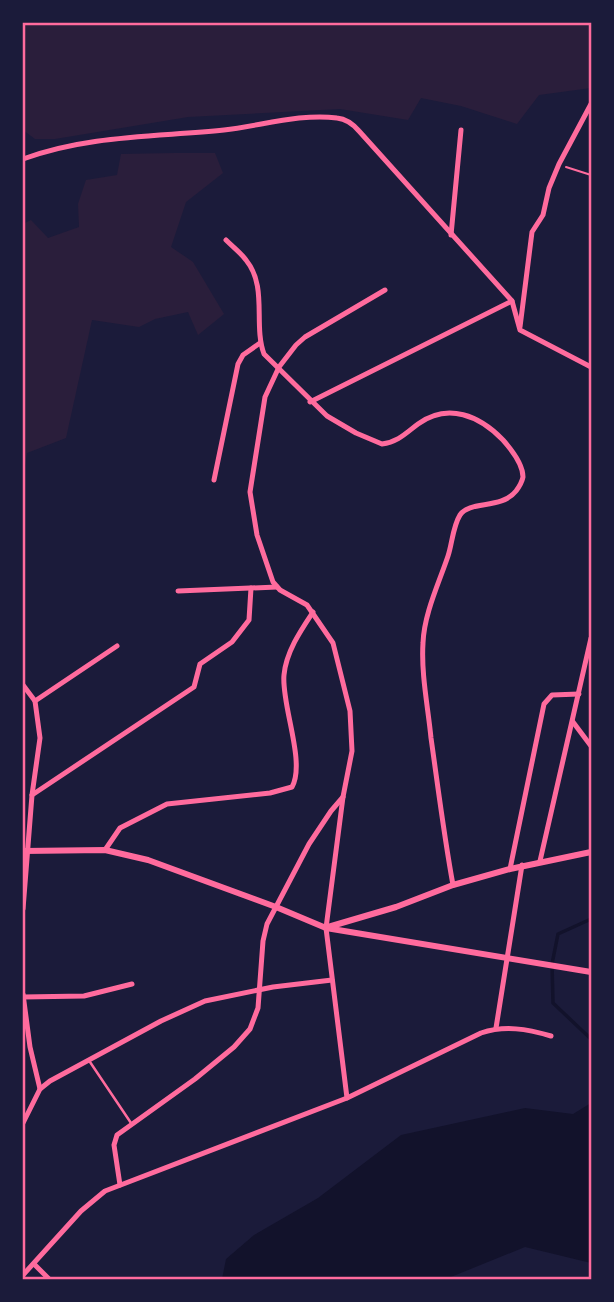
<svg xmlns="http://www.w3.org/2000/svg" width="614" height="1302" font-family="'Source Sans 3',sans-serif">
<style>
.green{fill:#2a1e3b}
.water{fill:#12122b}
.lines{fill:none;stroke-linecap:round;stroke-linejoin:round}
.stream{stroke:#12122b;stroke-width:3.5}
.path{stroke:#ff6b9d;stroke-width:2}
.service{stroke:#ff6b9d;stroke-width:2.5}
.minor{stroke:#ff6b9d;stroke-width:5}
.tertiary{stroke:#ff6b9d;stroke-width:6}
.neatline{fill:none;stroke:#ff6b9d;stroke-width:2.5}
</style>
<rect width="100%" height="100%" fill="#1b1b3a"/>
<!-- green -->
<g class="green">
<polygon points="23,23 591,23 591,88 539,95 517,124 461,106 421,98 408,120 340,109 188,117 55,139 35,139 23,130"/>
<polygon points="174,153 215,153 223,173 186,202 171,247 193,262 224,314 198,335 188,312 155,319 139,327 92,320 66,438 27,453 23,479 23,224 31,220 48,238 79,227 78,204 86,180 117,175 121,154"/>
</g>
<!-- water -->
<polygon class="water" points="591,1103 591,1263 525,1247 446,1279 222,1279 226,1259 254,1235 318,1198 401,1135 525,1108 573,1114"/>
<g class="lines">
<!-- stream -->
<polyline class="stream" points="591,919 558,934 552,964 553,1003 591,1039"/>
<!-- path -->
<polyline class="path" points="566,167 591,175"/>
<!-- service -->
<polyline class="service" points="90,1062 131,1123"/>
<!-- minor -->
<g class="minor">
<path d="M23,159C88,135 156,137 224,130C260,126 301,113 337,118C347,119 353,124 359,131L512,301L520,330L591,367"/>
<polyline points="451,235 461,130"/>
<path d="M226,240C233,247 241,253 246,260C268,287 253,324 264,354L327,416L356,433L382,444C398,442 406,433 418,424C448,402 480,416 503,440C511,449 523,464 523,477C522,482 519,487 516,491C501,510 470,500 460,515C453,526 452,544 448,556C439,583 424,614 423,643C421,674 428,707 431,738C438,787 444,836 453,885"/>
<polyline points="520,327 532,232 543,215 549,188 559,164 591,104"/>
<polyline points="310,402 512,301"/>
<polyline points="214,480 238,364 243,355 260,343"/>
<polyline points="178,591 277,587"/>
<polyline points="23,685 35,701 40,738 32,795 23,909"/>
<polyline points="35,701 117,646"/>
<polyline points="573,722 591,746"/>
<polyline points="32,795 194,687 200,664 232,642 249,620 251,588"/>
<path d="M105,850L120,828L167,804L270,793L292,787C306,762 281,704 284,675C286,652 301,630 313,612"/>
<polyline points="540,861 591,638"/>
<polyline points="510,869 544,704 552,695 579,694"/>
<polyline points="23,994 30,1047 40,1089"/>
<polyline points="23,997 84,996 132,984"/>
<polyline points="496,1028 522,865"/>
<polyline points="347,1098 326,928 343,797 352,751 350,711 333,643 307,605 280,590 273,582 257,535 250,492 265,397 279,367 296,345 305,337 385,290"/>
<polyline points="23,1123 40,1089 50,1081 161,1021 205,1001 273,987 332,980"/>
<polyline points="120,1185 114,1145 117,1135 195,1079 234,1047 250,1029 258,1008 263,941 267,924 309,844 331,811 343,797"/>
<polyline points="34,1264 49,1279"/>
<path d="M23,1275L81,1211L105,1191L347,1098L481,1033C505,1025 527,1029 551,1036"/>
</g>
<!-- tertiary -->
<g class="tertiary">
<polyline points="23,851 105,850 148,860 276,907 326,928 591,972"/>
<polyline points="328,927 396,907 453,885 510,869 591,852"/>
</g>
</g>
<!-- border -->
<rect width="614" height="1302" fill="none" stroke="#1b1b3a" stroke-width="49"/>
<rect x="24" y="24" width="566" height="1254" class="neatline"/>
</svg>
